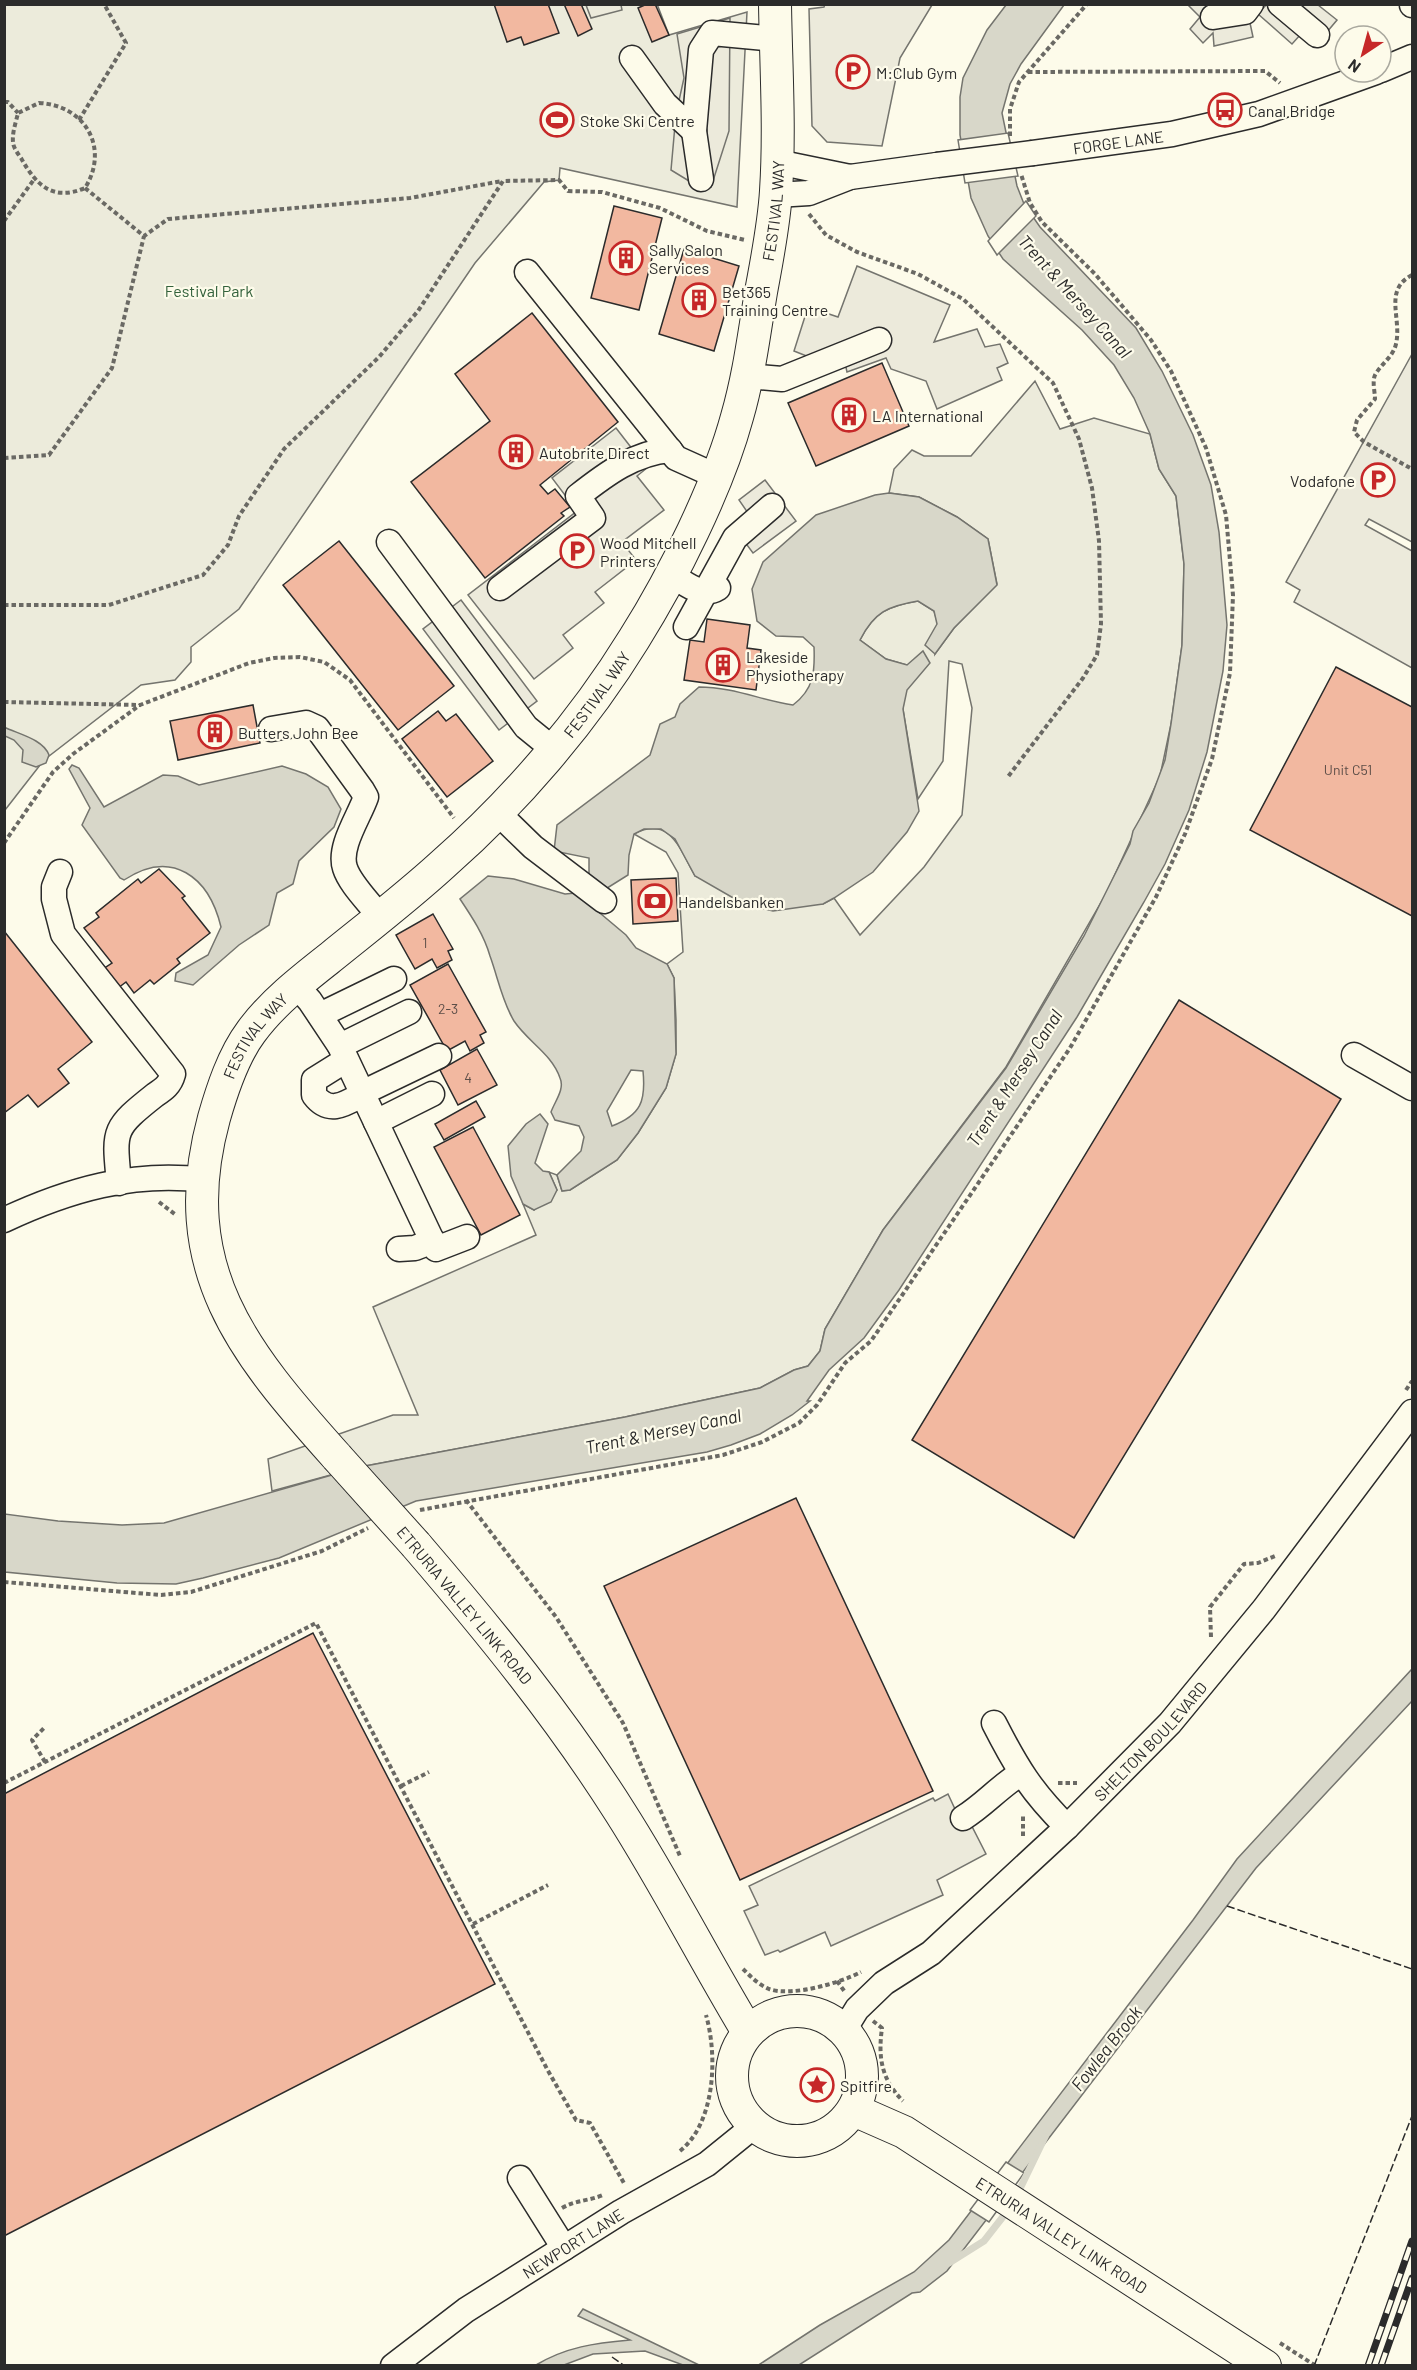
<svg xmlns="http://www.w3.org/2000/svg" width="1417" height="2370" font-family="Barlow,sans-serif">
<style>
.green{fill:#ecebdb;stroke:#74746e;stroke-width:1.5}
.parking{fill:#eceadb;stroke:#74746e;stroke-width:1.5}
.water{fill:#d8d7c9;stroke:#74746e;stroke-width:1.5;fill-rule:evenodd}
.pier{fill:#fdfbea;stroke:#74746e;stroke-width:1.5}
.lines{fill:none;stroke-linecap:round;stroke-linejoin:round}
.stream{stroke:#d8d7c9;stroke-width:7}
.building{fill:#f2b8a0;stroke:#2b2b2b;stroke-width:1.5}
.minor-casing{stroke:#2b2b2b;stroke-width:27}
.major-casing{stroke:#2b2b2b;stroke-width:34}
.path{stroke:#6a6964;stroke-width:4;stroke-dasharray:4.5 3;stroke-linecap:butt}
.minor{stroke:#fdfbea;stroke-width:24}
.major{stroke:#fdfbea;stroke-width:32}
.rail-casing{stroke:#2b2b2b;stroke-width:7}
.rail{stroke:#fdfbea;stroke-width:4.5;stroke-dasharray:14;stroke-linecap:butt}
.minor-bridge-casing{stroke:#2b2b2b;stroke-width:27;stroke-linecap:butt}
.major-bridge-casing{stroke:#2b2b2b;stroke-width:34;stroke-linecap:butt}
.minor-bridge{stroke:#fdfbea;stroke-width:24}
.major-bridge{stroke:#fdfbea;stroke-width:32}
.fence{stroke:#2b2b2b;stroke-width:1.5;stroke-dasharray:8 3;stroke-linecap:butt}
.labels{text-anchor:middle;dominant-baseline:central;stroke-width:4.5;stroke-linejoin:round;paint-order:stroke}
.number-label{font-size:14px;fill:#5d4e48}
.poi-label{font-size:16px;fill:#2b2b2b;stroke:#fdfbea;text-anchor:start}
.street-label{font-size:16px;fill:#2b2b2b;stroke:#fdfbea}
.park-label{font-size:16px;fill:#34623c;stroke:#fdfbea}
.water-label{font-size:18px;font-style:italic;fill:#2b2b2b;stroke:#fdfbea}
</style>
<rect width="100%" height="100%" fill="#fdfbea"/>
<!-- green -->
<g class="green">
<polygon points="657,4 669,35 747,12 737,207 560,168 559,180 544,182 475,263 239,609 191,647 191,662 175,680 141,685 44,760 5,810 5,5"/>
<path d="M1035,381L1060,429L1094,418L1150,434L1159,469L1176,496L1184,564L1182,645L1171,724L1160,776L1106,894L1006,1067L883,1230L825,1329L820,1351L808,1366L794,1370L760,1388L625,1417L360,1467L272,1491L268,1459L393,1415H418L373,1307L536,1235L523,1204L534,1210L557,1190L549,1172L557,1175L562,1191L570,1190L617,1160L638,1133L666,1088L676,1054V1020L674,978L667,964L683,952L678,873L666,852L634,834C670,815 680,849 695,876L823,904L834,898L860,935L924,867L962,815L972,708L962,664L949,661L943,761L918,799L903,709L907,665L886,659L860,640C874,612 888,606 918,601L934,611L938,624L935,654L954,628L997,584L988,539L957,517L919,497L889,493L894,469L912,450L924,456H971Z"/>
</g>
<!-- parking -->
<g class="parking">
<polygon points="825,4 932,5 900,58 882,146 827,142 812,126 809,9 824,7"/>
<polygon points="586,5 621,5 622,10 591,18"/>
<polygon points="1188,5 1230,5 1250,23 1253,37 1214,46 1213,33 1203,43 1190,29 1200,17"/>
<polygon points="1266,5 1318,5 1337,20 1316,45 1301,34 1292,44 1258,14"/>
<polygon points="730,18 729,131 711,187 689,181 671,170 676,114 684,78 677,34"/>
<polygon points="857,266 950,305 934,342 977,329 985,347 1000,344 1008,363 997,368 1002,380 937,409 926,381 891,369 886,358 847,372 845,363 809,357 794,351 808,307 838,317"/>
<polygon points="1412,354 1412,542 1369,519 1365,525 1412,551 1412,668 1294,602 1300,590 1286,582"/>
<polygon points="616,428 647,468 637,476 664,510 622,542 636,560 595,592 604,603 563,635 573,648 534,679 468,595 577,511 552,478"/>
<polygon points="765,480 796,521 753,553 732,525 748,513 739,500"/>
<polygon points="461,600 537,701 499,730 423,629"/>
<polygon points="948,1794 955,1809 962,1807 986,1854 937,1880 943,1895 831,1946 825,1932 780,1952 778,1950 765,1955 744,1911 758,1905 749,1886 933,1798 935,1801"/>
</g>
<!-- water -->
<g class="water">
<polygon points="1006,5 1064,5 1021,64 1010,84 1002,113 1017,186 1024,204 1040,227 1136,328 1162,371 1193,435 1211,485 1219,532 1227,625 1223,671 1207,752 1189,810 1165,864 1144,902 1077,1017 899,1290 864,1338 829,1370 807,1401 810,1401 792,1415 760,1434 731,1445 707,1452 416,1501 279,1558 203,1578 176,1584 117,1583 5,1572 5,1514 58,1521 122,1525 164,1523 360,1467 625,1417 760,1388 794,1370 808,1366 820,1351 825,1329 883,1230 1006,1068 1084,936 1130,844 1133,831 1149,803 1165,760 1171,724 1182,645 1184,564 1176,496 1159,469 1150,434 1134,398 1114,365 1082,330 1003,259 988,236 971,198 960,135 960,97 963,78 987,30"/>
<path d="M889,493L919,497L957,517L988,539L997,585L954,628L935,654L925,645L937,624L934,611L918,601C888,606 874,612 860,640L886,659L907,665L923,651L930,663L907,690L903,709L919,811L907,832L873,872L834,898L823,904L773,911L742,903L695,876L675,839L661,829H644L634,834L629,855L628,875L604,890L589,878V858L554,851L557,825L650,755L660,724L675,717L680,704L699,687C732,687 761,700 793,705C814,689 815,672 814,647L803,637L776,636L757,621L752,589L763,562L816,515L875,495Z"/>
<path d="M4,727C18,734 43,739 49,755L46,763L36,767L22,762L23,750L14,740L5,736Z"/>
<path d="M72,765L79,768L104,807L163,775L178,776L199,785L282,766L306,774L328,787L341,809L334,827L299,861L293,884L277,893L269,925L239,945L193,985L175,981L176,973L208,955L221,927C209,877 172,848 124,880L120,878L82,825L90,808L69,769Z"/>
<path d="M488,876L514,879L565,894L576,893L626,935L636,948L667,964L674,978L676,1054L666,1088L638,1133L617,1160L570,1190L562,1191L557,1175L581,1151L584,1137L579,1126L555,1120L551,1112C555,1101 565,1089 560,1078C552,1054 528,1042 514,1021C502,1001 498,978 490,956C484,935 472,917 460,899ZM631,1070L643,1071C646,1101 641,1115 612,1126L607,1111Z"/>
<polygon points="540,1114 548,1124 535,1163 543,1171 549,1172 557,1190 551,1202 534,1210 523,1204 511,1176 508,1146 526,1124"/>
<polygon points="1412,1669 1412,1701 1256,1868 947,2271 920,2292 912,2293 799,2365 757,2366 820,2325 914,2272 949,2240 1193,1920 1237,1859"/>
<path d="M583,2309L699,2365H683L645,2351L593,2354L564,2365H536C566,2347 595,2343 630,2340L578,2316Z"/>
</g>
<!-- pier -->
<g class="pier">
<polygon points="1008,133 1018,176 965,183 958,140"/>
<polygon points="1026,201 1036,216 997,255 988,241"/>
<polygon points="1006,2162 1024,2173 989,2222 970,2210"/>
</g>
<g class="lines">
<!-- stream -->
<g class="stream">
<polyline points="1016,2197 1045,2137"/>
<polyline points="949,2263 984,2241 1009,2209"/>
</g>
</g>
<!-- building -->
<g class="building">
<polygon points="494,4 548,4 559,33 524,45 521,37 507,42"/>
<polygon points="564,4 581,4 592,29 578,36"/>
<polygon points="647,4 655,4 669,35 652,42 638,8"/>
<polygon points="614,206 662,218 639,310 591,298"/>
<polygon points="684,249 739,266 714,351 659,334"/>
<polygon points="532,313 618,422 540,485 548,494 555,489 570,507 561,513 564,516 485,578 411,482 490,421 455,374"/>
<polygon points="882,363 909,426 816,466 788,403"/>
<polygon points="339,541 454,686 398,730 283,585"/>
<polygon points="707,619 750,625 747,648 761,650 756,690 684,680 690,640 704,642"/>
<polygon points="1336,667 1412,707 1412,916 1250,830"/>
<polygon points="253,705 260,743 178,760 170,721"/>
<polygon points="438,711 446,721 456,714 493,761 447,797 402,739"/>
<polygon points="159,869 185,896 182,898 210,933 177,959 180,963 154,984 150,980 134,993 126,982 118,988 103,969 112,963 84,928 99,917 96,913 138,879 141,883"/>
<polygon points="676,878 678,921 633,924 631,880"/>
<polygon points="433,914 453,949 448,951 452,960 437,968 432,959 415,969 396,935"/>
<polygon points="4,931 92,1042 58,1069 69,1083 38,1107 28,1095 4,1113"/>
<polygon points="448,964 486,1032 480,1035 484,1043 470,1051 465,1041 447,1051 410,985"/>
<polygon points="1179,1000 1341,1099 1074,1538 912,1440"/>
<polygon points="477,1049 497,1085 458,1105 440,1070"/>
<polygon points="476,1101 485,1117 444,1140 435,1124"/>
<polygon points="473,1127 520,1215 481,1235 434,1147"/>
<polygon points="796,1498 933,1791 740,1880 604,1586"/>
<polygon points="313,1633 495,1984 4,2236 4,1794"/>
</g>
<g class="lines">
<defs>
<g id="minor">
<polyline points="1280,4 1317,35"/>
<polyline points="1412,4 1412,5"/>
<polyline points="1213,17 1245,12 1251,4"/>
<polyline points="632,58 665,104 694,131 701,50 712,33 776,39"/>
<polyline points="1381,70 1412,57"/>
<polyline points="694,131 701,179"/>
<path id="s1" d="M1033,153L1172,134L1259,114L1376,72"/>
<polyline points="777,162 850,177"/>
<polyline points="776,195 809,193 850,177 937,165"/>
<polyline points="527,272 676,458 716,476"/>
<polyline points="747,376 782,379 879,340"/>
<polyline points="389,542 526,727 553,749"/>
<path d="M671,574C684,583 702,598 718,588"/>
<path d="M500,588L593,518L578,496C606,474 634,453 670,450"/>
<polyline points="686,627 735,538 772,506"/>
<path d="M271,729L306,723L317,728L362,790L366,797C359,817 338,847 345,868C350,884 369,902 380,917"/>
<polyline points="497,812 533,847 604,901"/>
<path d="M60,872L54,887V899L63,934L173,1074C170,1085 164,1089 155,1095C112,1129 114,1130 119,1183"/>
<polyline points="296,985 310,1001 340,1046 436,1249 467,1237"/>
<polyline points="320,1015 394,979"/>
<polyline points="340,1046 409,1012"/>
<polyline points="1354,1055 1412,1088"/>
<path d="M346,1060L314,1080V1095C329,1115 345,1104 363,1094"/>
<polyline points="362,1093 439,1056"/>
<polyline points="376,1122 432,1094"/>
<path d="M4,1220C68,1190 133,1171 204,1180"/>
<polyline points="399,1249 415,1248 433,1241"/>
<path d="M994,1723C1017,1768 1031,1791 1067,1827"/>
<path d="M963,1818C984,1805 999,1787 1020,1774"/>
<path id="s2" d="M844,2030L857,2009L884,1983L931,1953L1067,1827L1170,1723L1264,1609L1412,1412"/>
<polyline points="520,2178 564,2248"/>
<path id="s3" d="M393,2366L466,2310L621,2212L707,2164L754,2126"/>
</g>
<g id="major">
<path id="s4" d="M337,1457C243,1352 173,1268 214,1118C222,1090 233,1056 251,1032C272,1003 303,979 331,957C368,927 407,897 442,865C515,801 583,722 634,639C673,577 718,487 737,417C749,376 754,334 761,292C767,259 774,225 776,191C780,129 776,66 775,4"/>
<path d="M416,1545C489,1630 560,1717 620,1812C666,1884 704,1959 748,2032"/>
<circle cx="797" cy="2076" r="65"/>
<path id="s5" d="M854,2110L904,2132L1265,2366"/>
</g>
</defs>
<!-- minor casing -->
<use href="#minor" class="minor-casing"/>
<!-- major casing -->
<use href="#major" class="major-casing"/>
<!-- path -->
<g class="path">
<polyline points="1028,72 1265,71 1280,83"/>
<polyline points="4,102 8,102 18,113"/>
<path d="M39,103C85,105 110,148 85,188C54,201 37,187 21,158C18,154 13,147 13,142C12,133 16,122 18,113Z"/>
<polyline points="79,120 126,43 104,4"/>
<polyline points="1010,136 1010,109 1019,82 1087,4"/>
<polyline points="85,188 144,236 168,219 410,198 502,181"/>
<polyline points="809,214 826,235 857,252 918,274 963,299 1053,383 1079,439 1092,488 1099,541 1101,624 1097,655 1083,678 1007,778"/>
<polyline points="4,221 35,178"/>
<path d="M1412,275C1383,290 1402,318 1396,344C1393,357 1381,364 1375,375C1372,382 1375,392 1375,399L1357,420L1354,432L1364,442L1412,469"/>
<polyline points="4,458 49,455 112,368 144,236"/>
<polyline points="4,605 109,605 203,575 228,545 239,516 284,449 379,357 418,311 503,181 559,180 568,191 602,192 660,208 707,231 745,240"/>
<polyline points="4,702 140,705 249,663 274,658 300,657 324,662 350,680 454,818"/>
<polyline points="4,843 53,772 73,754 140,705"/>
<polyline points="159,1202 176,1215"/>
<polyline points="1406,1390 1412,1381"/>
<polyline points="466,1500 556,1617 623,1723 680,1856"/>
<polyline points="420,1510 723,1455 762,1442 799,1423 817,1405 845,1363 871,1341 1070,1048 1156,897 1185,834 1212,759 1230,673 1233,595 1226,515 1206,448 1171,371 1151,340 1095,274 1042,222 1030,203 1021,174"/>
<polyline points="4,1582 161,1595 191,1592 322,1551 368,1528"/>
<polyline points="1211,1637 1210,1607 1244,1564 1258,1563 1275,1556"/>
<polyline points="45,1762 32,1740 45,1727"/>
<polyline points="4,1783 316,1623 547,2069 576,2120 590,2123 625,2185"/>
<polyline points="1058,1783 1077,1783"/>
<polyline points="401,1786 429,1772"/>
<polyline points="1023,1836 1023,1814"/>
<polyline points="473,1924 548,1885"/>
<path d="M743,1969C751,1977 759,1985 769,1989C792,1997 840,1983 861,1972"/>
<polyline points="837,1981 845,1992"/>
<path d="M873,2021L882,2028C878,2057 881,2079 903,2101"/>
<path d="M680,2151C715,2123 718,2057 706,2015"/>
<path d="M562,2208C576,2200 589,2201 603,2195"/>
<polyline points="1280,2343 1316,2366"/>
</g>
<!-- minor -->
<use href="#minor" class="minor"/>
<!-- major -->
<use href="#major" class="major"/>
<defs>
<g id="rail">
<polyline points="1368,2366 1412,2241"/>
<polyline points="1381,2366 1412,2278"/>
</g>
</defs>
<!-- rail casing -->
<use href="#rail" class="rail-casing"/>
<!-- rail -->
<use href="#rail" class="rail"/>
<defs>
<polyline id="minor-bridge" points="937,165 1033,153"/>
<polyline id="major-bridge" points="337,1457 416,1545"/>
</defs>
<!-- minor-bridge casing -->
<use href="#minor-bridge" class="minor-bridge-casing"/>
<!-- major-bridge casing -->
<use href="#major-bridge" class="major-bridge-casing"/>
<!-- minor-bridge -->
<use href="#minor-bridge" class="minor-bridge"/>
<!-- major-bridge -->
<use href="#major-bridge" class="major-bridge"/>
<!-- fence -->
<g class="fence">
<polyline points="1227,1906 1412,1969"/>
<polyline points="612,2357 625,2366"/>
<polyline points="1314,2366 1412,2116"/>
</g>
</g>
<!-- icons -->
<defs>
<symbol id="parking-ring" viewBox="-11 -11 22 22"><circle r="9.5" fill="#fdfbea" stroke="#c62828" stroke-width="1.5"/><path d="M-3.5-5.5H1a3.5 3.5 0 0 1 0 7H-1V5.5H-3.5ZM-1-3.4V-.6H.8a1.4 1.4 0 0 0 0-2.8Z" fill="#c62828"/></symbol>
<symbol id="bus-ring" viewBox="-11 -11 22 22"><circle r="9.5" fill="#fdfbea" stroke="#c62828" stroke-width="1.5"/><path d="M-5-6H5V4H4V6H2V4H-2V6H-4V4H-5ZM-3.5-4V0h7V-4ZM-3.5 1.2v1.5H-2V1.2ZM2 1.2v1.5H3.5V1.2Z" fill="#c62828"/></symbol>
<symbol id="stadium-ring" viewBox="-11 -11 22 22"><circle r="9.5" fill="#fdfbea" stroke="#c62828" stroke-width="1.5"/><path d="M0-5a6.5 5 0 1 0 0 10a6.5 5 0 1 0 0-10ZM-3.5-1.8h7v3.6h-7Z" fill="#c62828"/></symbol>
<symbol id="building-ring" viewBox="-11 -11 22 22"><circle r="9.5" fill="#fdfbea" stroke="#c62828" stroke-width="1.5"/><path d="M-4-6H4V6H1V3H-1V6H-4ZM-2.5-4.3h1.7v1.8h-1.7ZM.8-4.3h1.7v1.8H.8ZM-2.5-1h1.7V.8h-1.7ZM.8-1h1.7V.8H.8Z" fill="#c62828"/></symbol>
<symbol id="bank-ring" viewBox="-11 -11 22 22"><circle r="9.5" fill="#fdfbea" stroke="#c62828" stroke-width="1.5"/><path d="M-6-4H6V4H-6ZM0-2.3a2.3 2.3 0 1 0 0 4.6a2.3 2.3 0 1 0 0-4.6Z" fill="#c62828"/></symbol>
<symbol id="sight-ring" viewBox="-11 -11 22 22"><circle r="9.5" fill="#fdfbea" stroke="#c62828" stroke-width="1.5"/><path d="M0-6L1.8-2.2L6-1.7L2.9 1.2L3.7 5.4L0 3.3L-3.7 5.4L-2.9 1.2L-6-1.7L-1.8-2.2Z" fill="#c62828"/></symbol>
</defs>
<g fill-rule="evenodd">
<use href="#parking-ring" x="834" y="53" width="38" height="38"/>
<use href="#bus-ring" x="1206" y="91" width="38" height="38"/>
<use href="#stadium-ring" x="538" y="101" width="38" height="38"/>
<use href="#building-ring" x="607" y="239" width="38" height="38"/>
<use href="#building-ring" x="680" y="281" width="38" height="38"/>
<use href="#building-ring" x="830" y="396" width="38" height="38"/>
<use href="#building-ring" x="497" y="433" width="38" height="38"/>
<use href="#parking-ring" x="1359" y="461" width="38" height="38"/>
<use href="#parking-ring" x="558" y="532" width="38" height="38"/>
<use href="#building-ring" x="704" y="646" width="38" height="38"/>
<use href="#building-ring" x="196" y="713" width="38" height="38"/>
<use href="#bank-ring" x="636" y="882" width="38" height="38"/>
<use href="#sight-ring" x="798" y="2066" width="38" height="38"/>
</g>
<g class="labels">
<!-- number labels -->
<g class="number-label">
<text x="1348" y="769">Unit C51</text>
<text x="425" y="942">1</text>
<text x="448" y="1008">2-3</text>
<text x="468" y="1077">4</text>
</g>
<!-- poi labels -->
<g class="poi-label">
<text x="876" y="72">M:Club Gym</text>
<text x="1248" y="110">Canal Bridge</text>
<text x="580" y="120">Stoke Ski Centre</text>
<text x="649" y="249">Sally Salon<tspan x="649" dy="18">Services</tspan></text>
<text x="722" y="291">Bet365<tspan x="722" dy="18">Training Centre</tspan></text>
<text x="872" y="415">LA International</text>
<text x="539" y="452">Autobrite Direct</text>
<text x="1355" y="480" text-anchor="end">Vodafone</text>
<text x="600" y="542">Wood Mitchell<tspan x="600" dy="18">Printers</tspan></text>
<text x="746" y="656">Lakeside<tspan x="746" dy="18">Physiotherapy</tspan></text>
<text x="238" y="732">Butters John Bee</text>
<text x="678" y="901">Handelsbanken</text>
<text x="840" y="2085">Spitfire</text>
</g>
<!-- street labels -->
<g class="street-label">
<text stroke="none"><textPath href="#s1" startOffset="86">FORGE LANE</textPath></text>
<text stroke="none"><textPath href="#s4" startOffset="1482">FESTIVAL WAY</textPath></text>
<text stroke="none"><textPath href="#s4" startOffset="960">FESTIVAL WAY</textPath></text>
<text stroke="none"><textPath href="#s4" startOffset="474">FESTIVAL WAY</textPath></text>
<text transform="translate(465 1605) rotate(50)">ETRURIA VALLEY LINK ROAD</text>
<text stroke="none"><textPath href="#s2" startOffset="423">SHELTON BOULEVARD</textPath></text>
<text stroke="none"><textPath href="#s5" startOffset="243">ETRURIA VALLEY LINK ROAD</textPath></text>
<text stroke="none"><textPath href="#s3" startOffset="218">NEWPORT LANE</textPath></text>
</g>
<!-- park labels -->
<g class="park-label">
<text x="209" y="290">Festival Park</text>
</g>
<!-- water labels -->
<g class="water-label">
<text transform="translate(1075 296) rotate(48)">Trent &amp; Mersey Canal</text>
<text transform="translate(1014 1078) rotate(-57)">Trent &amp; Mersey Canal</text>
<text transform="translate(663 1431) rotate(-12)">Trent &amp; Mersey Canal</text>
<text transform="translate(1106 2048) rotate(-52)">Fowlea Brook</text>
</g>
</g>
<!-- border -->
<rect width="1417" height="2370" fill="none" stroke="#2b2b2b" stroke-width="12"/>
<!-- north arrow -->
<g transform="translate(1363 54) rotate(216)"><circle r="28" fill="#fdfbea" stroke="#a9a89e" stroke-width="1.5"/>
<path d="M0-4.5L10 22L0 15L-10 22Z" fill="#c62828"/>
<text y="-9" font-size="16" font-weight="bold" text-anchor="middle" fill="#2b2b2b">N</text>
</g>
</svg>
